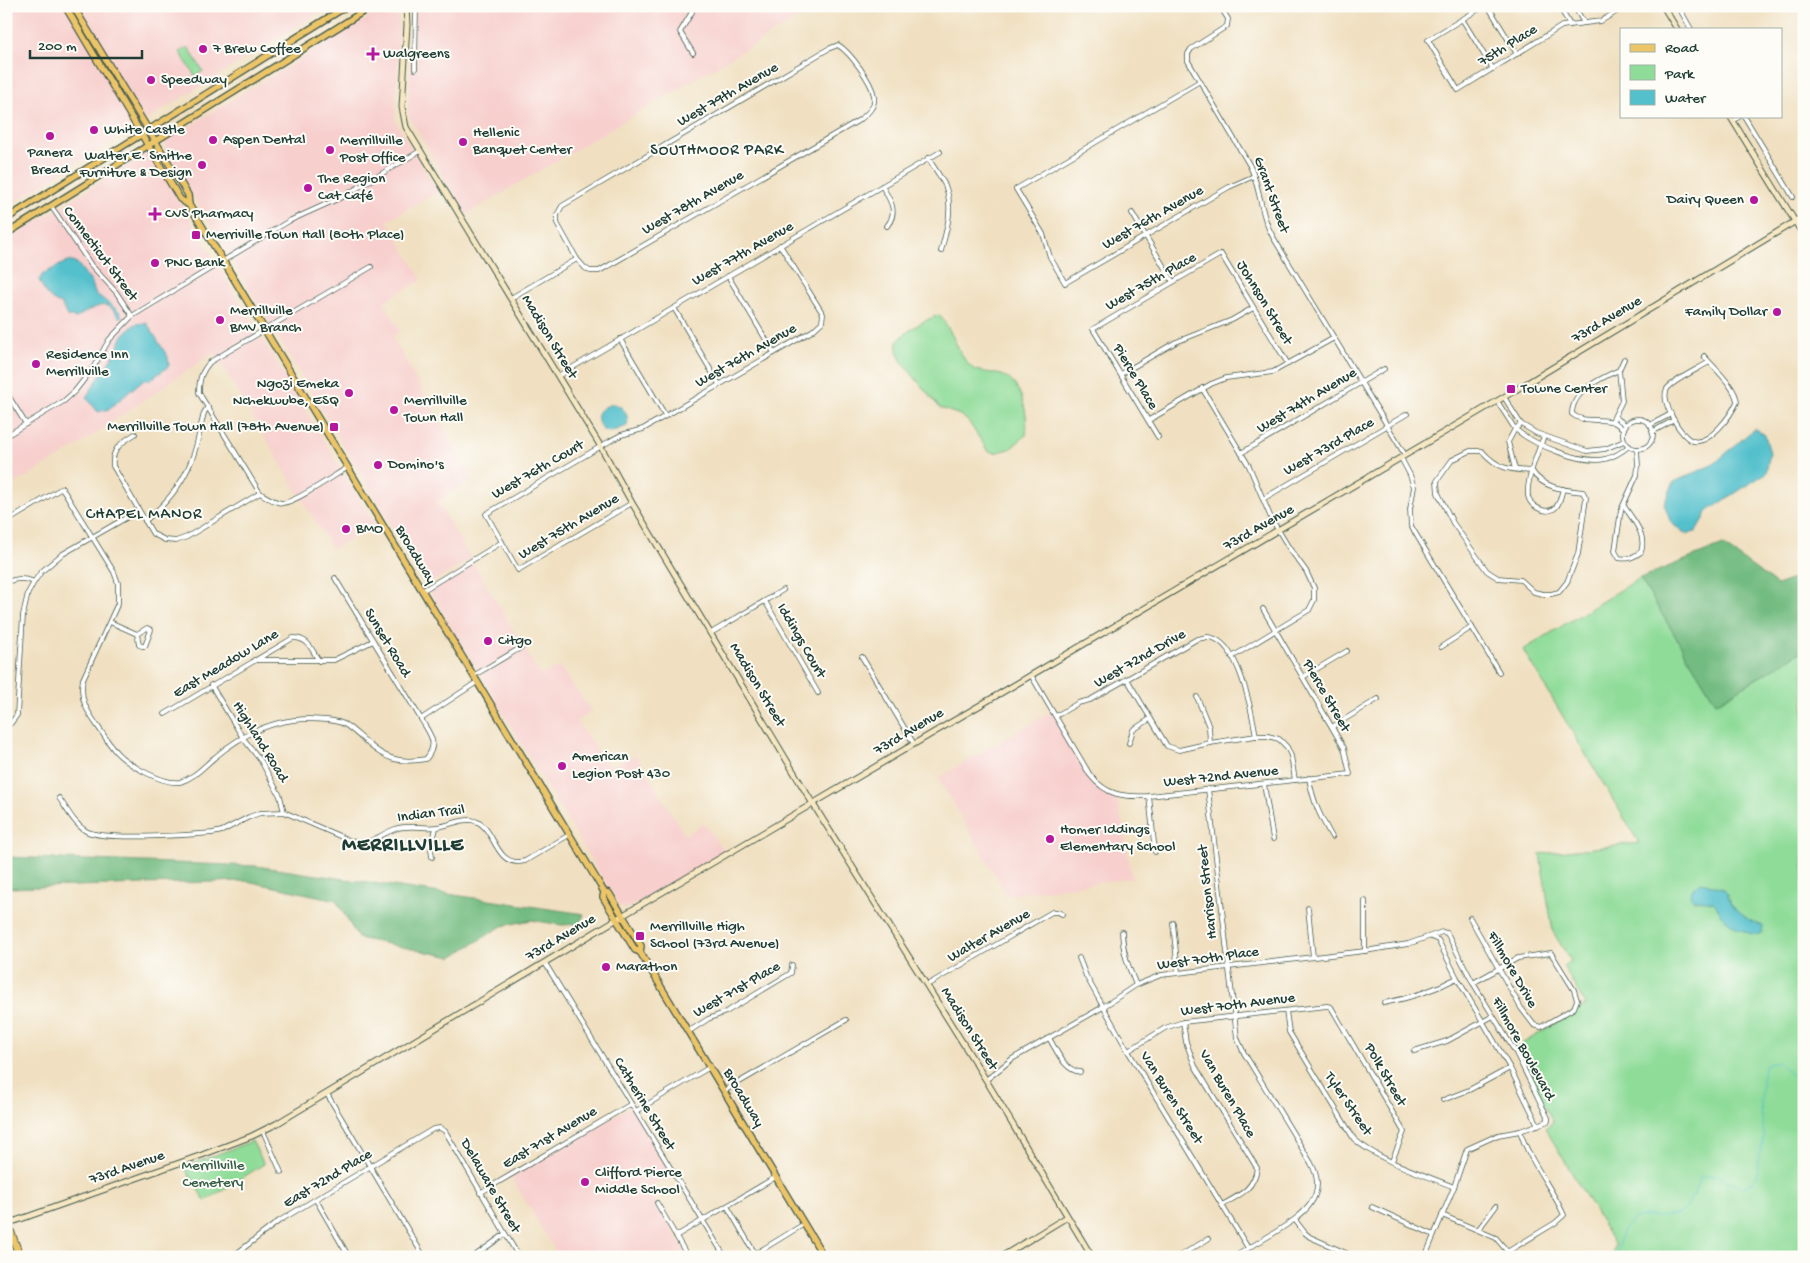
<svg xmlns="http://www.w3.org/2000/svg" width="1810" height="1263" font-family="'Gochi Hand',sans-serif">
<style>
.built{fill:#f7d0ce}
.green{fill:#8fdc99;stroke:#578c66}
.forest{fill:#73bc81;stroke:#497c5a}
.water{fill:#53c0cc;stroke:#397e80}
.lines{fill:none;stroke-linecap:round;stroke-linejoin:round}
.stream{stroke:#53c0cc;stroke-width:1}
.street-casing{stroke:#3e5549;stroke-width:5.5}
.secondary-casing{stroke:#3e5549;stroke-width:7}
.primary-casing{stroke:#3e5549;stroke-width:8}
.highway-casing{stroke:#3e5549;stroke-width:9}
.street{stroke:#fff;stroke-width:4}
.secondary{stroke:#f7e8c3;stroke-width:5}
.primary{stroke:#ecc569;stroke-width:5.5}
.highway{stroke:#ecc569;stroke-width:7}
.secondary-bridge-casing{stroke:#3e5549;stroke-width:7;stroke-linecap:butt}
.secondary-bridge{stroke:#f7e8c3;stroke-width:5}
.poi-dot{fill:#b5179e;stroke:#fdfcf7;stroke-width:2}
.labels{text-anchor:middle;dominant-baseline:central;stroke-width:4;stroke-linejoin:round;paint-order:stroke}
.street-label{font-size:15px;fill:#1f3d34;stroke:#fdfcf7}
.poi-label{font-size:15px;fill:#1f3d34;stroke:#fdfcf7;text-anchor:start}
.park-label{font-size:15px;fill:#355d48;stroke:#fdfcf7}
.neighbourhood-label{font-size:16px;letter-spacing:1px;fill:#1f3d34;stroke:#fdfcf7}
.district-label{font-size:20px;font-weight:bold;letter-spacing:1px;fill:#1f3d34;stroke:#fdfcf7}
</style>
<rect width="100%" height="100%" fill="#fdfcf7"/>
<filter id="ink" filterUnits="userSpaceOnUse"><feTurbulence type="fractalNoise" baseFrequency=".02" numOctaves="2"/><feDisplacementMap in="SourceGraphic" scale="10" xChannelSelector="R" yChannelSelector="G"/><feConvolveMatrix kernelMatrix="1 2 1 2 8 2 1 2 1" color-interpolation-filters="sRGB"/></filter>
<filter id="wash" filterUnits="userSpaceOnUse"><feTurbulence type="fractalNoise" baseFrequency=".0096" numOctaves="4" result="noise"/><feDisplacementMap in="SourceGraphic" scale="20" xChannelSelector="R" yChannelSelector="G"/><feGaussianBlur stdDeviation="1.12" result="paint"/><feColorMatrix in="noise" values="0 0 0 0 0 0 0 0 0 0 0 0 0 0 0 0 0 1.4 0 .05"/><feComposite in="paint" operator="in"/></filter>
<g filter="url(#wash)">
<rect width="100%" height="100%" fill="#f0e0c1"/>
<!-- built -->
<g class="built">
<polygon points="6,6 330,6 6,207"/>
<polygon points="387,6 397,6 399,32 395,120 438,192 387,220 422,280 384,301 400,331 392,337 473,480 437,502 471,559 427,585 164,148 166,140"/>
<polygon points="413,6 807,6 810,11 465,215 408,114"/>
<polygon points="143,154 152,156 375,525 332,549 214,352 70,451 6,489 6,242"/>
<polygon points="473,563 540,675 560,667 592,712 576,721 609,767 636,755 685,835 704,824 725,852 630,907 626,909 619,906 429,590"/>
<polygon points="1052,711 1095,787 1118,800 1132,878 1007,895 938,778"/>
<polygon points="631,1106 672,1173 647,1188 688,1257 559,1257 511,1177"/>
</g>
<!-- green -->
<g class="green">
<polygon points="188,47 203,71 195,76 180,52"/>
<path d="M939,315C953,330 956,350 969,365C978,374 987,371 998,374C1022,379 1029,415 1026,435L1010,449L994,453L988,451L968,421L960,415L940,408L929,395L902,362L897,351V342C909,329 922,321 939,315Z"/>
<polygon points="1640,578 1716,703 1804,650 1804,1257 1611,1257 1615,1245 1545,1128 1553,1122 1515,1048 1586,1005 1563,966 1571,961 1553,932 1540,854 1639,843 1523,650"/>
<polygon points="252,1141 264,1164 205,1201 184,1167"/>
</g>
<!-- forest -->
<g class="forest">
<polygon points="1723,545 1777,585 1804,575 1804,650 1716,703 1640,578"/>
<polygon points="6,857 256,866 584,914 580,924 562,925 531,920 502,926 452,957 358,938 336,900 247,881 6,888"/>
</g>
<!-- water -->
<g class="water">
<path d="M68,261L77,263L92,283L95,293L120,312L122,317H119C116,314 112,307 107,306C99,303 84,313 76,318L67,316L61,304C48,300 44,291 39,280L43,274Z"/>
<polygon points="147,323 168,357 169,366 150,380 143,380 109,409 98,412 86,397 115,353 123,335 135,324"/>
<path d="M613,404C623,405 630,416 627,426L610,432L604,431C593,418 596,408 613,404Z"/>
<polygon points="1755,428 1765,435 1770,453 1766,473 1708,511 1696,532 1686,534 1671,523 1664,504 1674,482 1714,464"/>
<path d="M1701,882L1723,888L1727,892L1731,904L1749,920L1763,926L1762,933C1752,939 1729,924 1722,916C1718,911 1718,906 1713,902L1701,900H1693L1690,895L1693,888Z"/>
</g>
<g class="lines">
<!-- stream -->
<path class="stream" d="M1616,1257C1620,1248 1618,1235 1625,1228C1628,1225 1634,1219 1637,1218C1649,1213 1675,1222 1686,1208C1692,1199 1696,1187 1701,1176H1717L1742,1187L1751,1184L1756,1177L1764,1136L1761,1104L1762,1079L1765,1065L1778,1062L1792,1075L1804,1079"/>
</g>
</g>
<g filter="url(#ink)">
<g class="lines">
<defs>
<g id="street">
<polyline points="688,6 692,12 680,32 693,53"/>
<path d="M1220,6L1228,19L1227,26L1191,49L1188,54V61L1250,166C1261,189 1260,215 1273,237L1405,455"/>
<polyline points="1484,6 1428,40 1458,90 1562,26 1601,21 1626,6"/>
<polyline points="1488,6 1517,54"/>
<polyline points="1559,6 1570,25"/>
<polyline points="1574,6 1584,23"/>
<polyline points="1678,6 1691,29"/>
<polyline points="1462,19 1493,69"/>
<path d="M838,45C850,52 872,82 874,96C876,106 868,113 861,119L608,266L599,271H590L585,268L577,259L557,223V215L562,206L828,49Z"/>
<polyline points="415,69 416,6"/>
<polyline points="1200,81 1016,189 1043,234 1050,257 1065,283 1229,187 1254,176"/>
<polyline points="1744,116 1793,197"/>
<polyline points="1733,121 1740,116"/>
<path d="M928,158C934,167 940,176 945,185C954,207 947,229 941,251"/>
<path d="M882,186C890,200 899,211 887,226"/>
<polyline points="51,206 91,265 116,292 132,316"/>
<polyline points="1132,213 1173,282"/>
<polyline points="728,276 774,353"/>
<polyline points="511,298 577,259"/>
<polyline points="674,308 719,384"/>
<polyline points="620,339 665,415"/>
<path d="M1704,356C1714,368 1736,387 1737,402C1731,415 1710,445 1693,441C1681,438 1660,401 1667,389C1672,381 1700,368 1709,362"/>
<path d="M1619,370C1601,378 1572,391 1572,414C1584,424 1599,417 1613,422C1617,423 1620,427 1624,429"/>
<polyline points="1121,374 1176,342 1232,320 1253,308"/>
<polyline points="558,376 940,152"/>
<polyline points="1202,388 1249,466 1271,518 1289,548 1306,571 1314,588 1314,600 1309,610 1232,657"/>
<polyline points="6,392 26,424"/>
<polyline points="1504,397 1521,424 1536,433 1587,451 1605,449 1624,441"/>
<path d="M1497,401L1515,429C1534,445 1581,464 1605,459C1614,457 1623,451 1629,446"/>
<polyline points="1615,417 1626,425"/>
<circle cx="1638" cy="434" r="15"/>
<polyline points="1149,420 1211,384 1226,378 1273,372 1334,338"/>
<polyline points="1612,421 1622,401 1619,370 1624,359"/>
<polyline points="1650,425 1671,414"/>
<polyline points="1652,432 1674,420"/>
<path d="M135,434C122,442 111,449 113,466L153,534L165,540L176,541L187,537L260,493C267,497 273,502 282,503C293,504 335,475 347,468"/>
<polyline points="6,436 64,401 75,391 93,368 109,340 132,316 289,221 342,197 420,151"/>
<path d="M1544,436C1538,452 1526,479 1528,496C1530,507 1548,516 1556,507C1560,503 1561,495 1563,489"/>
<polyline points="1158,437 1093,329 1221,254 1288,364"/>
<path d="M1470,451H1482C1498,469 1509,470 1532,471C1542,488 1565,490 1583,492L1586,498L1578,554L1567,582L1559,592L1551,594H1543L1534,592L1521,580L1498,578L1487,571L1453,523L1438,493L1437,481L1452,460Z"/>
<polyline points="1241,453 1384,369"/>
<polyline points="1401,458 1410,475 1414,487 1410,509 1411,526 1499,672"/>
<polyline points="1515,469 1508,442 1515,429 1521,424"/>
<path d="M260,493L199,393C199,380 201,372 210,362L371,267"/>
<polyline points="1263,499 1407,414"/>
<polyline points="632,503 518,570 486,514 610,441 621,435 643,429 812,331 822,322 823,314 780,245"/>
<path d="M1624,506C1633,520 1647,534 1641,552C1633,557 1629,560 1619,558L1615,551L1621,510L1637,475L1638,466L1637,449"/>
<path d="M145,521C165,505 183,483 192,459C198,444 200,428 204,413L207,408"/>
<path d="M6,522L62,488L114,572L118,583V603L83,679C78,704 92,717 105,737C108,742 112,747 116,752C127,764 163,785 180,782C194,778 203,767 214,758C242,734 273,719 310,719C320,720 334,719 344,724C351,728 358,735 364,740C384,759 399,764 426,759C439,742 430,735 421,719L477,682"/>
<polyline points="335,578 421,719"/>
<path d="M6,582C16,579 24,577 34,582L41,572L61,555L138,511"/>
<polyline points="422,591 502,542"/>
<polyline points="765,601 818,693"/>
<polyline points="110,622 137,634 139,645 142,646 145,646 151,630 147,628 137,634"/>
<polyline points="711,633 783,590"/>
<polyline points="1441,647 1472,627"/>
<polyline points="862,657 914,744"/>
<polyline points="254,660 334,660 373,641"/>
<path d="M1031,675L1090,775C1107,796 1123,797 1149,796L1350,774L1344,748L1263,609"/>
<polyline points="473,676 527,644"/>
<polyline points="1303,677 1347,651"/>
<polyline points="1127,679 1167,746 1179,750 1210,743 1256,736 1268,736 1279,739 1287,747 1291,756 1295,780"/>
<polyline points="211,685 243,738 261,761 280,796 284,812"/>
<polyline points="1197,697 1209,727 1210,743"/>
<path d="M165,714L293,638C309,638 311,649 319,661"/>
<path d="M1056,716L1078,703L1090,700L1197,639C1200,639 1205,637 1208,637C1239,639 1252,713 1256,736"/>
<polyline points="6,726 11,723 17,715 23,615 28,593 34,582"/>
<polyline points="1332,727 1378,699"/>
<polyline points="1129,743 1133,730 1150,719"/>
<path d="M1309,778C1313,802 1320,816 1332,837"/>
<polyline points="1264,784 1273,839"/>
<path d="M1208,789L1237,1038L1244,1053L1311,1163C1330,1198 1301,1216 1274,1233C1261,1241 1247,1249 1234,1257"/>
<polyline points="1149,796 1155,852"/>
<path d="M59,798C67,809 74,824 86,831C103,841 190,835 213,833L222,831L249,817L260,813L284,812L351,841C374,845 376,836 395,829C409,824 423,829 437,827C449,826 459,819 471,820C497,823 492,869 525,861L569,835"/>
<polyline points="432,857 431,849 436,828"/>
<polyline points="1365,901 1365,951"/>
<polyline points="1308,908 1313,957"/>
<polyline points="1470,918 1521,1008 1534,1025 1541,1027 1574,1008 1577,1000 1574,990 1551,953 1518,958 1473,983"/>
<polyline points="1173,923 1178,972"/>
<path d="M1122,932C1123,953 1128,966 1136,985"/>
<polyline points="1431,937 1438,940 1457,978 1510,1068 1538,1125"/>
<polyline points="1079,958 1086,976 1128,1051 1248,1248"/>
<polyline points="545,963 725,1257"/>
<polyline points="927,985 1052,912 1058,912 1062,914"/>
<path d="M1384,1003C1410,998 1433,991 1457,978"/>
<path d="M1286,1011L1289,1032L1354,1139C1379,1161 1423,1174 1454,1187"/>
<path d="M1183,1022L1186,1042L1195,1066L1257,1168C1254,1189 1240,1195 1222,1205"/>
<polyline points="688,1032 708,1019 726,1012 791,973 792,965"/>
<path d="M1049,1038C1057,1051 1064,1070 1080,1072"/>
<polyline points="1128,1051 1165,1028 1183,1022 1327,1006 1331,1007 1404,1132 1392,1161"/>
<polyline points="1414,1051 1447,1041 1493,1016"/>
<polyline points="986,1080 1012,1059 1103,1007 1136,985 1161,975 1365,951 1408,944 1442,932 1447,933 1473,983 1516,1053 1548,1118 1548,1121 1520,1131 1498,1135 1467,1149 1454,1187 1425,1257"/>
<polyline points="724,1091 846,1020"/>
<polyline points="327,1094 424,1257"/>
<polyline points="1443,1100 1469,1090 1510,1068"/>
<polyline points="636,1111 710,1067"/>
<polyline points="263,1131 281,1172"/>
<polyline points="480,1193 631,1104"/>
<polyline points="316,1200 349,1257"/>
<polyline points="657,1203 688,1257"/>
<polyline points="727,1206 757,1257"/>
<polyline points="1372,1207 1434,1235"/>
<polyline points="1442,1215 1496,1238 1507,1251"/>
<polyline points="1295,1220 1305,1233 1310,1237 1355,1257"/>
<polyline points="1478,1230 1496,1206"/>
<polyline points="676,1236 776,1177"/>
<polyline points="755,1254 804,1224"/>
<polyline points="232,1257 279,1221 433,1129 440,1128 445,1131 519,1257"/>
<polyline points="473,1257 505,1234"/>
<polyline points="1178,1257 1208,1239"/>
<path d="M1499,1257L1555,1223L1564,1215C1551,1186 1529,1161 1520,1131"/>
</g>
<g id="secondary">
<polyline points="406,6 407,25 402,107 406,127 601,447 632,503 813,804 986,1080 1092,1257"/>
<polyline points="1663,6 1677,29"/>
<polyline points="1730,116 1804,236"/>
<polyline points="18,1220 202,1155 252,1136 276,1124 637,907 1504,397 1804,216"/>
<polyline points="1001,1257 1067,1217"/>
</g>
<g id="primary">
<polyline points="65,6 180,199 189,205 199,221 600,885 604,892 603,897 635,950 640,952 824,1257"/>
<polyline points="73,6 188,195 189,205"/>
<polyline points="6,219 347,6"/>
<polyline points="6,234 372,6"/>
<polyline points="604,892 609,893 641,946 640,952"/>
</g>
<g id="highway">
<polyline points="6,1220 20,1257"/>
<polyline points="6,1255 7,1257"/>
</g>
</defs>
<!-- street casing -->
<use href="#street" class="street-casing"/>
<!-- secondary casing -->
<use href="#secondary" class="secondary-casing"/>
<!-- primary casing -->
<use href="#primary" class="primary-casing"/>
<!-- highway casing -->
<use href="#highway" class="highway-casing"/>
<!-- street -->
<use href="#street" class="street"/>
<!-- secondary -->
<use href="#secondary" class="secondary"/>
<!-- primary -->
<use href="#primary" class="primary"/>
<!-- highway -->
<use href="#highway" class="highway"/>
<defs>
<polyline id="secondary-bridge" points="6,1224 18,1220"/>
</defs>
<!-- secondary-bridge casing -->
<use href="#secondary-bridge" class="secondary-bridge-casing"/>
<!-- secondary-bridge -->
<use href="#secondary-bridge" class="secondary-bridge"/>
</g>
</g>
<!-- markers -->
<g class="poi-dot">
<circle cx="203" cy="49" r="5"/>
<path d="M370.5 46.5h5v5h5v5h-5v5h-5v-5h-5v-5h5z"/>
<circle cx="151" cy="80" r="5"/>
<circle cx="94" cy="130" r="5"/>
<circle cx="50" cy="136" r="5"/>
<circle cx="213" cy="140" r="5"/>
<circle cx="463" cy="142" r="5"/>
<circle cx="330" cy="150" r="5"/>
<circle cx="202" cy="165" r="5"/>
<circle cx="308" cy="188" r="5"/>
<circle cx="1754" cy="200" r="5"/>
<path d="M152.5 206.5h5v5h5v5h-5v5h-5v-5h-5v-5h5z"/>
<rect x="191" y="230" width="10" height="10" rx="2.5"/>
<circle cx="155" cy="263" r="5"/>
<circle cx="1777" cy="312" r="5"/>
<circle cx="220" cy="320" r="5"/>
<circle cx="36" cy="364" r="5"/>
<rect x="1506" y="384" width="10" height="10" rx="2.5"/>
<circle cx="349" cy="393" r="5"/>
<circle cx="394" cy="410" r="5"/>
<rect x="329" y="422" width="10" height="10" rx="2.5"/>
<circle cx="378" cy="465" r="5"/>
<circle cx="346" cy="529" r="5"/>
<circle cx="488" cy="641" r="5"/>
<circle cx="562" cy="766" r="5"/>
<circle cx="1050" cy="839" r="5"/>
<rect x="635" y="931" width="10" height="10" rx="2.5"/>
<circle cx="606" cy="967" r="5"/>
<circle cx="585" cy="1182" r="5"/>
</g>
<g class="labels">
<!-- street labels -->
<g class="street-label">
<text transform="translate(1508 46) rotate(-32)">75th Place</text>
<text transform="translate(728 95) rotate(-30)">West 79th Avenue</text>
<text transform="translate(1271 195) rotate(70)">Grant Street</text>
<text transform="translate(693 203) rotate(-30)">West 78th Avenue</text>
<text transform="translate(1153 218) rotate(-30)">West 76th Avenue</text>
<text transform="translate(100 254) rotate(53)">Connecticut Street</text>
<text transform="translate(743 254) rotate(-30)">West 77th Avenue</text>
<text transform="translate(1151 282) rotate(-30)">West 75th Place</text>
<text transform="translate(1264 303) rotate(59)">Johnson Street</text>
<text transform="translate(1607 320) rotate(-31)">73rd Avenue</text>
<text transform="translate(549 337) rotate(59)">Madison Street</text>
<text transform="translate(746 356) rotate(-30)">West 76th Avenue</text>
<text transform="translate(1135 377) rotate(59)">Pierce Place</text>
<text transform="translate(1307 401) rotate(-31)">West 74th Avenue</text>
<text transform="translate(1329 447) rotate(-30)">West 73rd Place</text>
<text transform="translate(538 470) rotate(-30)">West 76th Court</text>
<text transform="translate(569 527) rotate(-31)">West 75th Avenue</text>
<text transform="translate(1259 528) rotate(-30)">73rd Avenue</text>
<text transform="translate(415 555) rotate(59)">Broadway</text>
<text transform="translate(801 641) rotate(60)">Iddings Court</text>
<text transform="translate(387 643) rotate(59)">Sunset Road</text>
<text transform="translate(1140 659) rotate(-30)">West 72nd Drive</text>
<text transform="translate(226 664) rotate(-31)">East Meadow Lane</text>
<text transform="translate(757 685) rotate(59)">Madison Street</text>
<text transform="translate(1326 696) rotate(60)">Pierce Street</text>
<text transform="translate(909 732) rotate(-31)">73rd Avenue</text>
<text transform="translate(260 742) rotate(58)">Highland Road</text>
<text transform="translate(1221 777) rotate(-6)">West 72nd Avenue</text>
<text transform="translate(431 814) rotate(-7)">Indian Trail</text>
<text transform="translate(1208 892) rotate(-96)">Harrison Street</text>
<text transform="translate(989 936) rotate(-30)">Walter Avenue</text>
<text transform="translate(561 938) rotate(-31)">73rd Avenue</text>
<text transform="translate(1208 959) rotate(-8)">West 70th Place</text>
<text transform="translate(1512 970) rotate(60)">Fillmore Drive</text>
<text transform="translate(737 990) rotate(-30)">West 71st Place</text>
<text transform="translate(1238 1005) rotate(-7)">West 70th Avenue</text>
<text transform="translate(969 1029) rotate(58)">Madison Street</text>
<text transform="translate(1523 1049) rotate(61)">Fillmore Boulevard</text>
<text transform="translate(1385 1075) rotate(60)">Polk Street</text>
<text transform="translate(1227 1094) rotate(60)">Van Buren Place</text>
<text transform="translate(743 1098) rotate(59)">Broadway</text>
<text transform="translate(1171 1098) rotate(58)">Van Buren Street</text>
<text transform="translate(644 1104) rotate(59)">Catherine Street</text>
<text transform="translate(1348 1104) rotate(56)">Tyler Street</text>
<text transform="translate(550 1138) rotate(-31)">East 71st Avenue</text>
<text transform="translate(127 1168) rotate(-19)">73rd Avenue</text>
<text transform="translate(328 1179) rotate(-31)">East 72nd Place</text>
<text transform="translate(490 1186) rotate(60)">Delaware Street</text>
</g>
<!-- poi labels -->
<g class="poi-label">
<text x="213" y="49">7 Brew Coffee</text>
<text x="383" y="54">Walgreens</text>
<text x="161" y="80">Speedway</text>
<text x="104" y="130">White Castle</text>
<text x="473" y="133">Hellenic<tspan x="473" dy="17">Banquet Center</tspan></text>
<text x="223" y="140">Aspen Dental</text>
<text x="340" y="141">Merrillville<tspan x="340" dy="17">Post Office</tspan></text>
<text x="50" y="153" text-anchor="middle">Panera<tspan x="50" dy="17">Bread</tspan></text>
<text x="192" y="156" text-anchor="end">Walter E. Smithe<tspan x="192" dy="17">Furniture &amp; Design</tspan></text>
<text x="318" y="179">The Region<tspan x="318" dy="17">Cat Café</tspan></text>
<text x="1744" y="200" text-anchor="end">Dairy Queen</text>
<text x="165" y="214">CVS Pharmacy</text>
<text x="206" y="235">Merriville Town Hall (80th Place)</text>
<text x="165" y="263">PNC Bank</text>
<text x="230" y="311">Merrillville<tspan x="230" dy="17">BMV Branch</tspan></text>
<text x="1767" y="312" text-anchor="end">Family Dollar</text>
<text x="46" y="355">Residence Inn<tspan x="46" dy="17">Merrillville</tspan></text>
<text x="339" y="384" text-anchor="end">Ngozi Emeka<tspan x="339" dy="17">Nchekwube, ESQ</tspan></text>
<text x="1521" y="389">Towne Center</text>
<text x="404" y="401">Merrillville<tspan x="404" dy="17">Town Hall</tspan></text>
<text x="324" y="427" text-anchor="end">Merrillville Town Hall (78th Avenue)</text>
<text x="388" y="465">Domino's</text>
<text x="356" y="529">BMO</text>
<text x="498" y="641">Citgo</text>
<text x="572" y="757">American<tspan x="572" dy="17">Legion Post 430</tspan></text>
<text x="1060" y="830">Homer Iddings<tspan x="1060" dy="17">Elementary School</tspan></text>
<text x="650" y="927">Merrillville High<tspan x="650" dy="17">School (73rd Avenue)</tspan></text>
<text x="616" y="967">Marathon</text>
<text x="595" y="1173">Clifford Pierce<tspan x="595" dy="17">Middle School</tspan></text>
</g>
<!-- park labels -->
<g class="park-label">
<text x="213" y="1166">Merrillville<tspan x="213" dy="17">Cemetery</tspan></text>
</g>
<!-- neighbourhood labels -->
<g class="neighbourhood-label">
<text x="717" y="151">SOUTHMOOR PARK</text>
<text x="144" y="515">CHAPEL MANOR</text>
</g>
<!-- district labels -->
<g class="district-label">
<text x="403" y="846">MERRILLVILLE</text>
</g>
</g>
<!-- margin -->
<rect width="1810" height="1263" fill="none" stroke="#fdfcf7" stroke-width="25"/>
<!-- legend -->
<rect x="1620" y="28" width="162" height="90" fill="#fdfcf7" stroke="#a4b0a9"/>
<rect x="1630" y="44" width="25" height="8" fill="#ecc569" stroke="#a4b0a9"/>
<text x="1665" y="52" font-size="15" fill="#1f3d34">Road</text>
<rect x="1630" y="65" width="25" height="15" fill="#8fdc99" stroke="#a4b0a9"/>
<text x="1665" y="78" font-size="15" fill="#1f3d34">Park</text>
<rect x="1630" y="90" width="25" height="15" fill="#53c0cc" stroke="#a4b0a9"/>
<text x="1665" y="102" font-size="15" fill="#1f3d34">Water</text>
<!-- scale -->
<path d="M30 50v8h112v-8" fill="none" stroke="#1f3d34" stroke-width="2.5"/>
<text x="38" y="50" font-size="15" fill="#1f3d34" stroke="#fdfcf7" stroke-width="4" paint-order="stroke">200 m</text>
</svg>
